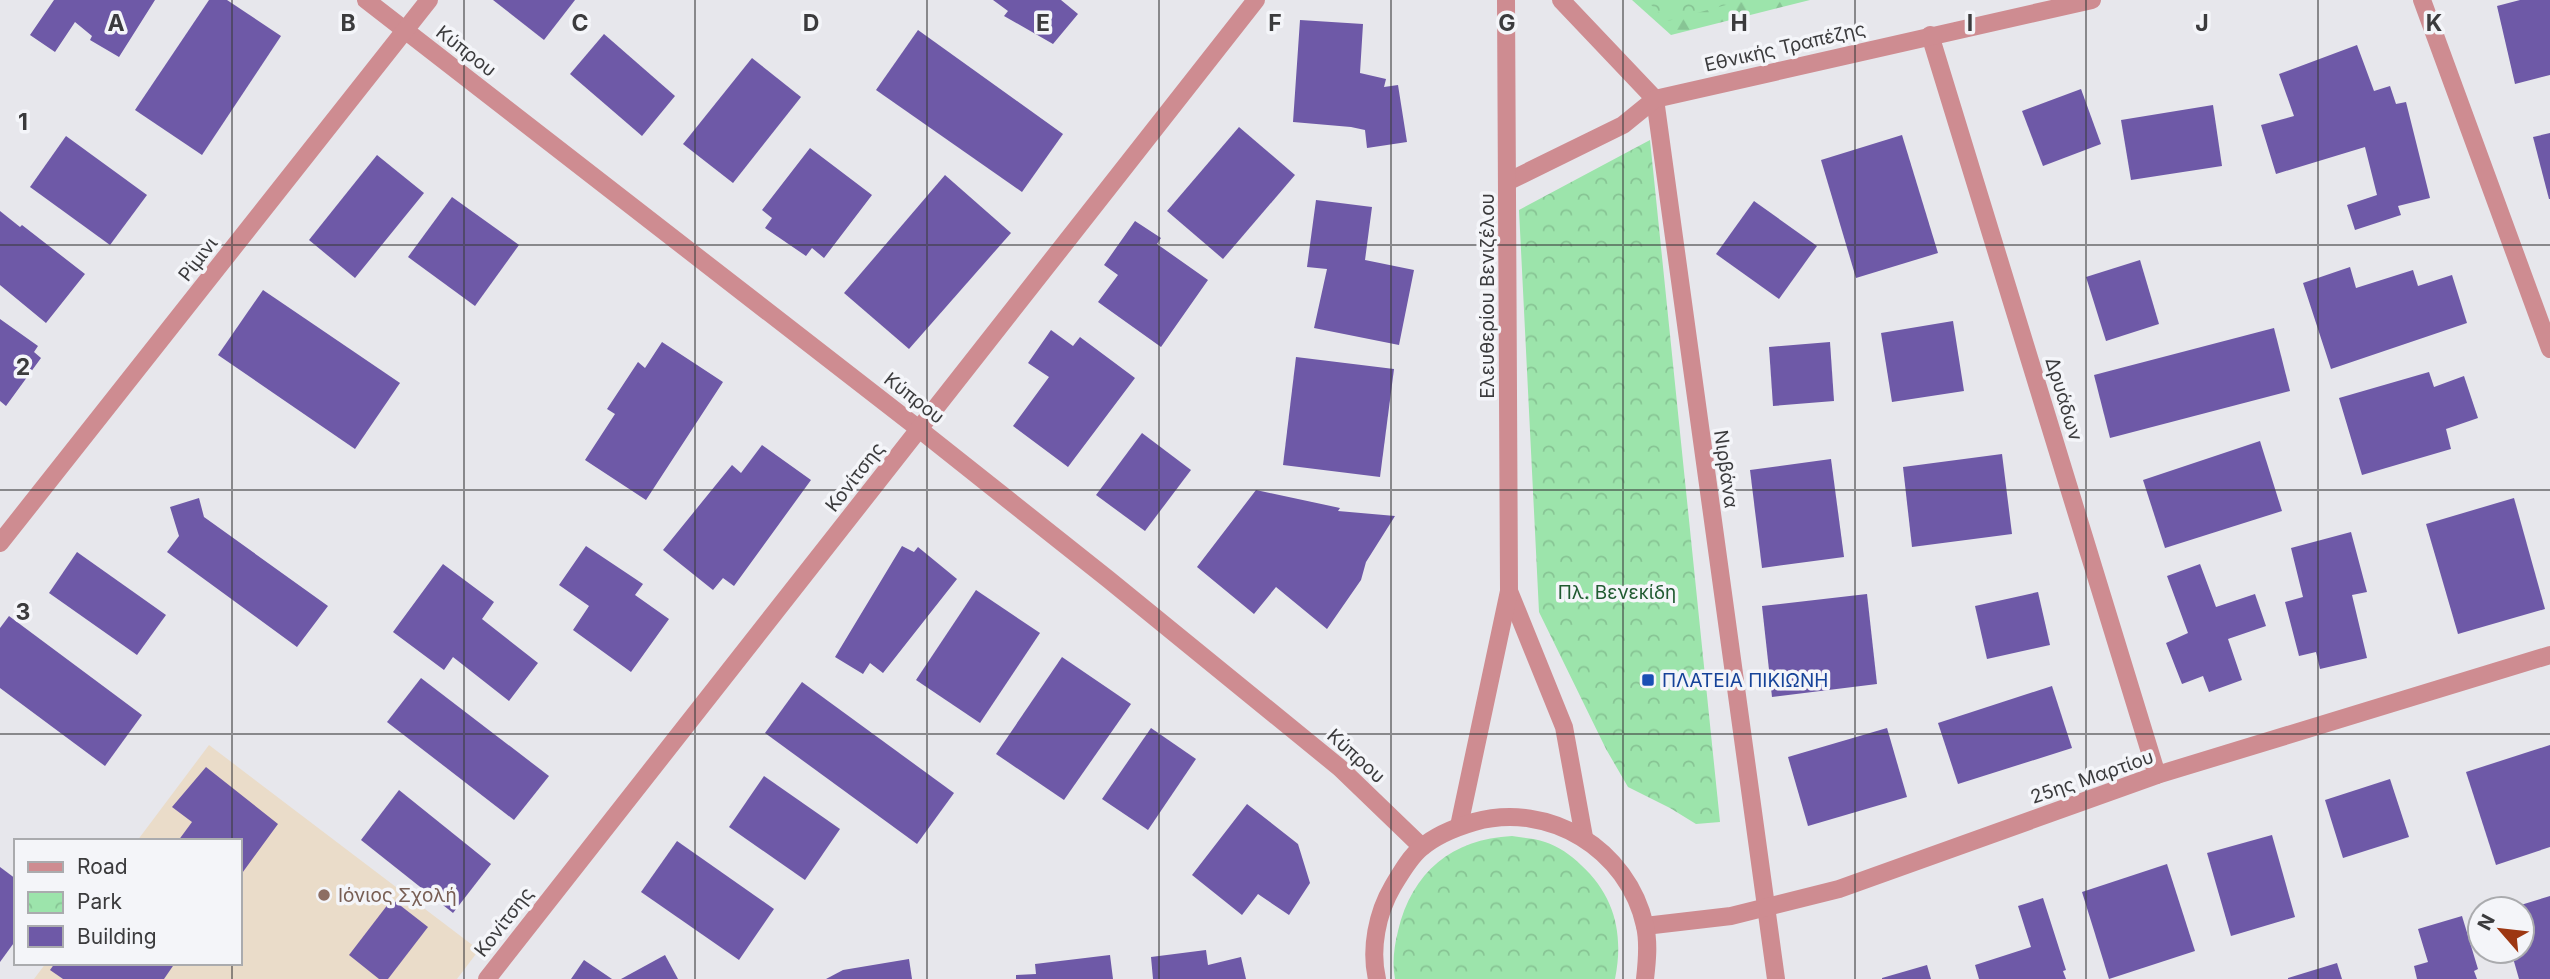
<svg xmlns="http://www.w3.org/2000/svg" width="2550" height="979" font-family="Inter,sans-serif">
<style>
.education{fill:#eadcc9}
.forest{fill:url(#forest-firs)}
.park{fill:url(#park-crowns)}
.building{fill:#6e59a7}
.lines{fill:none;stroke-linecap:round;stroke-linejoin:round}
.minor{stroke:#ce8c91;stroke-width:18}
.grid{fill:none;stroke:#3b3b3d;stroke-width:2;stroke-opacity:0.55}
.transit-dot{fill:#1a4fb4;stroke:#f4f5f9;stroke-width:2.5}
.education-dot{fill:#8d6e63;stroke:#f4f5f9;stroke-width:2.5}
.labels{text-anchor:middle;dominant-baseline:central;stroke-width:7;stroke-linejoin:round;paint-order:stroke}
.street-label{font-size:19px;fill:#3b3b3d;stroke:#f4f5f9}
.park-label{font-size:19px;fill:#205a31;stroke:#f4f5f9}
.transit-label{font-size:19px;fill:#164399;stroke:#f4f5f9;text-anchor:start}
.education-label{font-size:19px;fill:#785e54;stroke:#f4f5f9;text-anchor:start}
.grid-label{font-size:23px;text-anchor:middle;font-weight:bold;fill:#3b3b3d;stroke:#f4f5f9;stroke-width:7;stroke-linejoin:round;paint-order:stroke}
</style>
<defs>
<pattern id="forest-firs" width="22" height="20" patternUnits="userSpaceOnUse" patternTransform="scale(1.75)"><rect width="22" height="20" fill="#9ce4ab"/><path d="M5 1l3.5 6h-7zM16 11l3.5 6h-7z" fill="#87c494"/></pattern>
<pattern id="park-crowns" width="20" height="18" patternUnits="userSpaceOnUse" patternTransform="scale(1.75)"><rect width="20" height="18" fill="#9ce4ab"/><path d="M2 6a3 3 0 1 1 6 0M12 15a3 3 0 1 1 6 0" fill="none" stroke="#87c494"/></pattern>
</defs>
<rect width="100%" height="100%" fill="#e7e7ec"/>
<!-- education -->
<polygon class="education" points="209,745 479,950 457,979 34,979 46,963 240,963 240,841 137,841"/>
<!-- forest -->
<polygon class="forest" points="1632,0 1810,0 1671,35"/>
<!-- park -->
<g class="park">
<polygon points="1646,0 1744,0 1668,21"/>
<polygon points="1650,140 1720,822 1696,824 1670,808 1628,787 1606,749 1539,612 1519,210"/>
<path d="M1512,836C1523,838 1535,838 1545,842C1558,846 1571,855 1581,865C1615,896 1624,935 1615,979H1395C1392,963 1394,947 1398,931C1412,872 1452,839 1512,836Z"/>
</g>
<!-- building -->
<g class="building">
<polygon points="54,0 155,0 119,57 90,40 92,36 75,22 55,52 30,35"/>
<polygon points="209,0 227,0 281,36 202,155 135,110"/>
<polygon points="493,0 575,0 544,40"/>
<polygon points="993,0 1061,0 1078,14 1053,44 1004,16 1008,11"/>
<polygon points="2520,0 2550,0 2550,75 2515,84 2497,6"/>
<polygon points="1300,20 1363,24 1360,73 1386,79 1384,87 1398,85 1407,142 1367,148 1365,130 1351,127 1293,122"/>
<polygon points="918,30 1063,134 1022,192 876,90"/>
<polygon points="604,34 675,96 642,136 570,74"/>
<polygon points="2357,45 2374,91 2390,86 2396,104 2406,102 2430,198 2398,206 2401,215 2355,230 2347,205 2377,195 2365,147 2276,174 2261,125 2294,116 2279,74"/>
<polygon points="752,58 801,97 733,183 683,144"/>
<polygon points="2081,89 2101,144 2043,166 2022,111"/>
<polygon points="2213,105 2222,166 2131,180 2121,120"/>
<polygon points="1239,127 1295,175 1223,259 1167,211"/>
<polygon points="2550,133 2550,199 2549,199 2533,137"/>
<polygon points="1902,135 1938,253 1856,278 1821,160"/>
<polygon points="66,136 147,195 110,245 30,187"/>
<polygon points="810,148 872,195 824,258 812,248 806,256 765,228 772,218 762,210"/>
<polygon points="377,155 424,193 355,278 309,240"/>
<polygon points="945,175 1011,233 909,349 844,293"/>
<polygon points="452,197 519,245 475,306 408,257"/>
<polygon points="1316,200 1372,207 1365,260 1414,270 1399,345 1314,328 1327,269 1307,267"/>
<polygon points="1754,201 1817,246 1779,299 1716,254"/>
<polygon points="0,211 20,227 22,225 85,274 46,323 0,285"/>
<polygon points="1135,221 1161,238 1157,244 1208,280 1161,347 1098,302 1118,275 1104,265"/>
<polygon points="2140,260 2159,324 2106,341 2086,277"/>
<polygon points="2350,267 2356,288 2413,270 2418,286 2452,275 2467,323 2331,369 2303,283"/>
<polygon points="263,290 400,383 355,449 218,355"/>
<polygon points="0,319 38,346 34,352 41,358 6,406 0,401"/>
<polygon points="1953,321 1964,391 1892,402 1881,333"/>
<polygon points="2274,328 2290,391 2110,438 2094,375"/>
<polygon points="1051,330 1073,346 1080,337 1135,378 1068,467 1013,426 1049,377 1028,363"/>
<polygon points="662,342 723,382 646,500 585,460 615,414 607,409 638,362 645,368"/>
<polygon points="1830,342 1834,401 1773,406 1769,347"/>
<polygon points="1296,357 1394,369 1380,477 1283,465"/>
<polygon points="2429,372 2434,387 2464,376 2478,418 2446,429 2451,449 2362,475 2339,398"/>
<polygon points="1142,433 1191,470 1145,531 1096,495"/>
<polygon points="2260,441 2282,511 2165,548 2143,480"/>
<polygon points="762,445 811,480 734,586 723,578 713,590 663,550 732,465 741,473"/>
<polygon points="2002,454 2012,534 1912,547 1903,467"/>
<polygon points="1831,459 1844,557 1762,568 1750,470"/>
<polygon points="1256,490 1340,508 1338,511 1395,516 1366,562 1361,580 1327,629 1276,587 1254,614 1197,567"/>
<polygon points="199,498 204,517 328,606 297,647 167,552 179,536 170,507"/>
<polygon points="2514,498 2545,609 2458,634 2426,524"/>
<polygon points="2351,532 2367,592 2352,595 2367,658 2320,669 2316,652 2299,656 2285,602 2303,597 2291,548"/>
<polygon points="586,546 643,584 635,595 669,619 631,672 573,630 589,606 559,585"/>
<polygon points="902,546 914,552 918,547 957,579 883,673 870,663 863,674 835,657"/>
<polygon points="77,552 166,615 137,655 49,593"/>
<polygon points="443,564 494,602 482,619 538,663 509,701 453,657 444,670 393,632"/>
<polygon points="2200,564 2216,607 2255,594 2266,626 2228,639 2242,680 2209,692 2203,676 2182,684 2166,643 2188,633 2167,576"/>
<polygon points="976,590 1040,633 980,723 916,680"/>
<polygon points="2038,592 2050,645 1987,659 1975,606"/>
<polygon points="1867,594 1877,684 1772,697 1762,606"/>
<polygon points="9,616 142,715 105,766 0,688 0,628"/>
<polygon points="1062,657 1131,704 1064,800 996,754"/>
<polygon points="421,678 549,776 514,820 387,722"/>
<polygon points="802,682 954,793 917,844 765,733"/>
<polygon points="2052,686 2072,748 1958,784 1938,723"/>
<polygon points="1151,728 1196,759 1148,830 1102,799"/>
<polygon points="1887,728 1907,797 1808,826 1788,757"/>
<polygon points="2550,745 2550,847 2496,865 2466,772"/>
<polygon points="206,767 278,824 240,876 240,841 178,841 192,822 172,807"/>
<polygon points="764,776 840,829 805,880 729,827"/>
<polygon points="2390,779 2409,837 2343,858 2325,800"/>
<polygon points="399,790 491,864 453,913 361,840"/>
<polygon points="1247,804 1298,844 1310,883 1289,915 1258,894 1242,915 1192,875"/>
<polygon points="2272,835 2295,917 2231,936 2207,853"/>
<polygon points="677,841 774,909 739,960 641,892"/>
<polygon points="2167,864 2195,951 2109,979 2082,892"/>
<polygon points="0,867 16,879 16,940 0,962"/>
<polygon points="2550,896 2550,979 2519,979 2511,951 2522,951 2522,909 2511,908"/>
<polygon points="2043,898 2066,970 2063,971 2066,979 1979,979 1975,965 2031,947 2018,906"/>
<polygon points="392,899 428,927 388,979 379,979 349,955"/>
<polygon points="2462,916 2478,969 2474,971 2477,979 2417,979 2414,966 2428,962 2418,929"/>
<polygon points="1206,950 1208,965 1241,957 1246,979 1153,979 1151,957"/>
<polygon points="665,955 678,979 621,979"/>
<polygon points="1110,955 1113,979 1016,979 1016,975 1036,974 1035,964"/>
<polygon points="909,959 912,979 826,979 843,970"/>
<polygon points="584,960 612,979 571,979"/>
<polygon points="55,963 175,963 164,979 63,979 50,970"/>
<polygon points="2337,963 2342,979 2288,979 2288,978"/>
<polygon points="1927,965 1931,979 1882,979 1882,978"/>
</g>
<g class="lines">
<!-- minor -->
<g class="minor">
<polyline points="366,0 919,429 1108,579 1340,768 1422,847"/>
<polyline points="1561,0 1655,99 1776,979"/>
<polyline points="2422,0 2550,349"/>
<polyline points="1930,35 2157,775"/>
<polyline points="1507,182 1623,125 1655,99 2092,0"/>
<polyline points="0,543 429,0"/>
<polyline points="1509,591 1564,727 1584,837"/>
<polyline points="1459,826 1509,591 1506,0"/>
<polyline points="1645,926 1731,916 1839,889 2157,775 2550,655"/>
<polyline points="487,979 1256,0"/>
<path d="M1377,979C1370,949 1377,913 1393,886C1401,873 1409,858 1421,848C1435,836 1457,827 1474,822C1549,801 1628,849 1645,926C1649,943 1647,962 1645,979"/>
</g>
</g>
<!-- grid -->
<path class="grid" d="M232,0V841M464,0V979M695,0V979M927,0V979M1159,0V979M1391,0V979M1623,0V979M1855,0V979M2086,0V979M2318,0V979M0,245H2550M0,490H2550M0,734H2550M232,963V979"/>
<!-- markers -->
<rect class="transit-dot" x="1641" y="673" width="14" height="14" rx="3.5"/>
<circle class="education-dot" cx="324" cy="895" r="7"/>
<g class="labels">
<!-- street labels -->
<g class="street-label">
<text transform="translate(1785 47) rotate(-13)">Εθνικής Τραπέζης</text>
<text transform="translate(466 51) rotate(38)">Κύπρου</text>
<text transform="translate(198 259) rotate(-52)">Ρίμινι</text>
<text transform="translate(1487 296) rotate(-90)">Ελευθερίου Βενιζέλου</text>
<text transform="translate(914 398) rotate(38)">Κύπρου</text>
<text transform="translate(2064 399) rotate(73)">Δρυάδων</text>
<text transform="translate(1726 469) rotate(82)">Νιρβάνα</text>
<text transform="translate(855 477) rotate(-52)">Κονίτσης</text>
<text transform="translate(1356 756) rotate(42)">Κύπρου</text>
<text transform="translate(2092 777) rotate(-19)">25ης Μαρτίου</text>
<text transform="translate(504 922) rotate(-52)">Κονίτσης</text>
</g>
<!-- park labels -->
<g class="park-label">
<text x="1617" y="592">Πλ. Βενεκίδη</text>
</g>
<!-- transit labels -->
<g class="transit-label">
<text x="1662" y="680">ΠΛΑΤΕΙΑ ΠΙΚΙΩΝΗ</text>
</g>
<!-- education labels -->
<g class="education-label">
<text x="338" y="895">Ιόνιος Σχολή</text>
</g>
</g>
<g class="grid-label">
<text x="116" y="31">A</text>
<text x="348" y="31">B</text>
<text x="580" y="31">C</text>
<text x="811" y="31">D</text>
<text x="1043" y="31">E</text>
<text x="1275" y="31">F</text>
<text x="1507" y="31">G</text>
<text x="1739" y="31">H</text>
<text x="1970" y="31">I</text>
<text x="2202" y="31">J</text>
<text x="2434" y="31">K</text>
<text x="23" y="130">1</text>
<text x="23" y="375">2</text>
<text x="23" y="620">3</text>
</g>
<!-- legend -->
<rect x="14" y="839" width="228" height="126" fill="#f4f5f9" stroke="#aaabae" stroke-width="2"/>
<rect x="28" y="862" width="35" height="10" fill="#ce8c91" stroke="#aaabae" stroke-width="2"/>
<text x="77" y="874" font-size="21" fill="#3b3b3d">Road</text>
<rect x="28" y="892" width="35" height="21" fill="url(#park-crowns)" stroke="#aaabae" stroke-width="2"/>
<text x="77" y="909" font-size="21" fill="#3b3b3d">Park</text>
<rect x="28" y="926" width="35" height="21" fill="#6e59a7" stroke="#aaabae" stroke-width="2"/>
<text x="77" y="944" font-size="21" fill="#3b3b3d">Building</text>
<!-- north arrow -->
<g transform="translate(2501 930) rotate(298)"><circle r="33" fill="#f4f5f9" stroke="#aaabae" stroke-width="2"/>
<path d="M0-5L12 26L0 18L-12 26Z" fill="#9d3712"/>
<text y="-10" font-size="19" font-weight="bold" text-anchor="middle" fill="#3b3b3d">N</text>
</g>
</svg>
